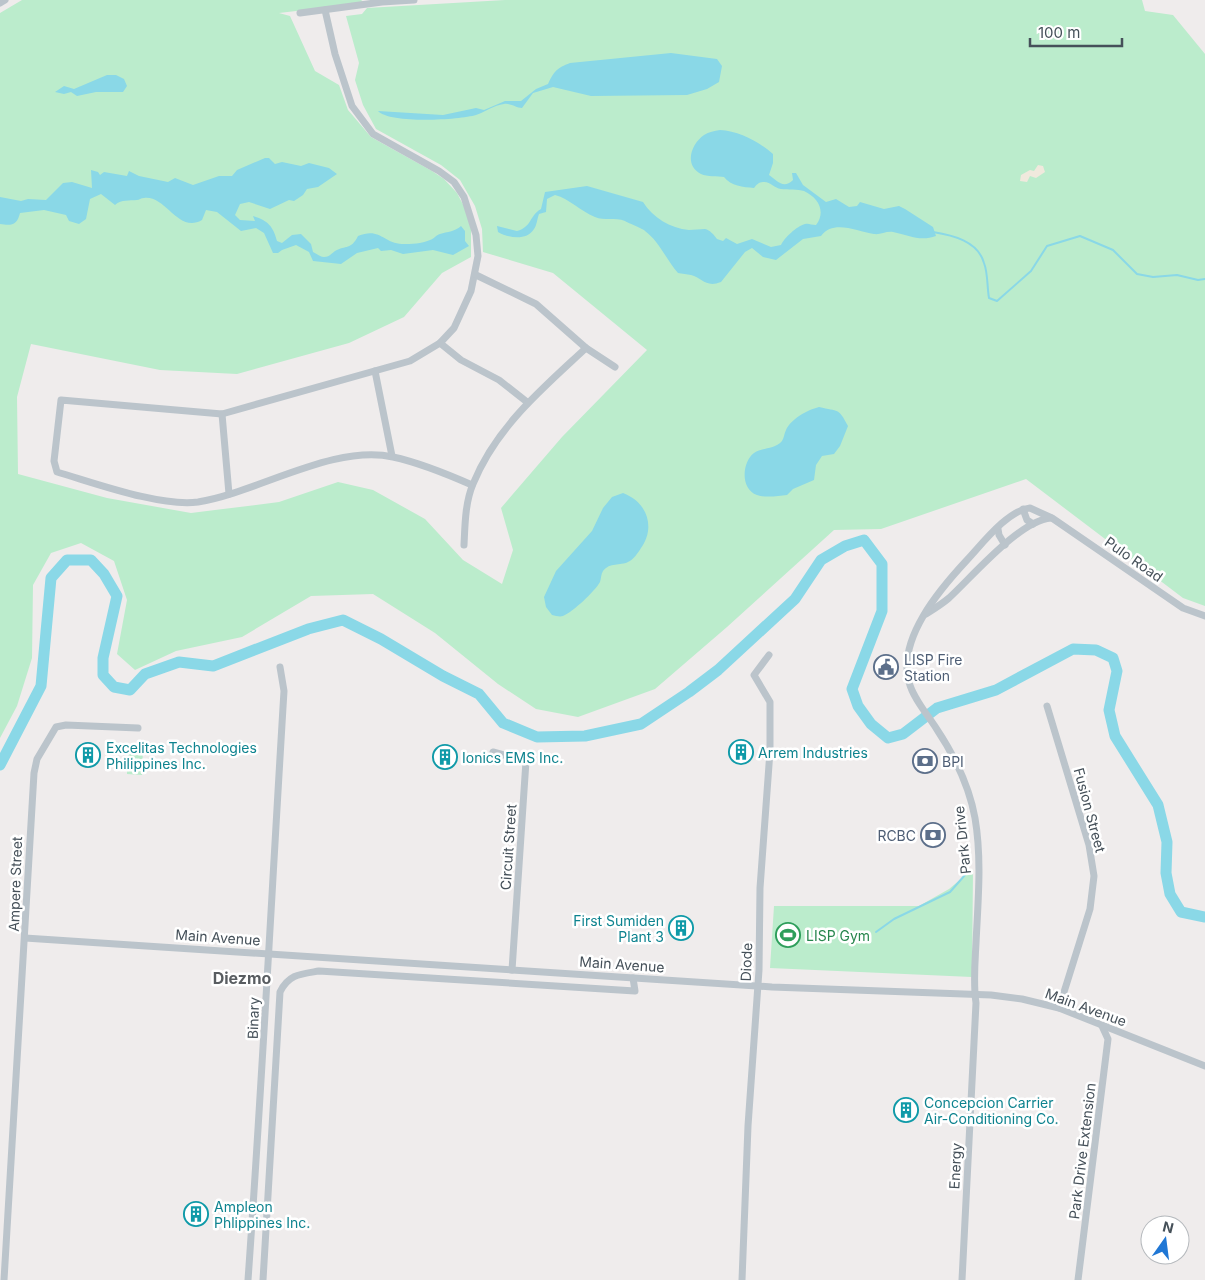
<svg xmlns="http://www.w3.org/2000/svg" width="1205" height="1280" font-family="Inter,sans-serif">
<style>
.green{fill:#bbeccc}
.sand{fill:#f0e9dd}
.water{fill:#8ad8e7}
.lines{fill:none;stroke-linecap:round;stroke-linejoin:round}
.stream{stroke:#8ad8e7;stroke-width:2}
.river{stroke:#8ad8e7;stroke-width:11}
.minor{stroke:#bbc4cb;stroke-width:7}
.labels{text-anchor:middle;dominant-baseline:central;stroke-width:5;stroke-linejoin:round;paint-order:stroke}
.street-label{font-size:14px;fill:#455059;stroke:#fff}
.service-label{font-size:14px;fill:#4e5e75;stroke:#fff;text-anchor:start}
.culture-label{font-size:14px;fill:#0d838f;stroke:#fff;text-anchor:start}
.leisure-label{font-size:14px;fill:#27864d;stroke:#fff;text-anchor:start}
.quarter-label{font-size:16px;font-weight:bold;fill:#595d61;stroke:#fff}
</style>
<rect width="100%" height="100%" fill="#efecec"/>
<!-- green -->
<g class="green">
<polygon points="22,0 361,0 365,3 279,13 290,16 315,71 339,85 348,110 371,137 432,171 444,179 457,193 468,214 471,229 471,257 442,273 404,317 349,343 237,374 160,370 31,344 17,397 18,474 107,498 191,513 279,502 338,482 373,490 425,519 463,560 502,584 513,550 501,508 562,437 647,350 553,273 483,252 482,229 475,206 460,180 441,165 376,129 363,105 355,80 359,63 346,16 362,14 367,8 505,0 1142,0 1145,11 1173,15 1205,54 1205,606 1183,598 1026,479 881,529 834,530 727,627 655,689 578,717 536,709 498,684 435,633 373,594 311,596 242,637 176,651 135,670 117,654 127,600 114,561 81,543 51,553 33,585 32,658 17,706 0,738 0,13"/>
<polygon points="128,747 143,748 142,775 127,774"/>
<polygon points="973,869 972,977 770,968 774,906 919,906 949,889"/>
</g>
<!-- sand -->
<polygon class="sand" points="1038,165 1043,166 1045,172 1036,178 1030,176 1027,182 1020,181 1021,175 1030,170 1034,171"/>
<!-- water -->
<g class="water">
<path d="M671,53L717,59L722,66L719,82L707,89L687,95L591,96L553,87L533,93L522,108C516,108 511,103 504,104C494,105 485,112 476,115C459,120 390,124 378,111L443,115L476,108L484,110L505,101H521L536,89L548,84C554,71 557,68 570,63Z"/>
<polygon points="107,75 116,75 124,79 127,86 123,92 96,92 77,96 71,92 64,94 55,92 64,86 74,89"/>
<path d="M720,130C739,131 758,141 773,154V163L769,175C777,180 783,190 793,180L792,173H796L803,185L826,202L836,199L849,207L857,206L860,202L884,209L899,206L905,209L933,227L936,236C920,242 909,235 893,232C886,231 880,235 874,234C857,232 834,219 821,236L803,239L776,260L763,257L752,248L745,252L721,282C706,288 702,278 691,275C687,274 682,274 678,273C667,261 659,241 645,231C644,229 628,223 625,221C615,217 604,221 595,217C580,211 570,199 555,195L547,199L546,212L539,214C537,219 537,225 534,229C527,241 508,238 498,232L497,226L517,231C532,227 529,216 541,209L545,192L587,186L643,202C653,218 670,228 689,230C694,230 700,229 705,229C710,230 714,235 717,239L723,241L726,238L737,244L752,239L771,247L781,245C784,238 797,226 805,224C809,223 811,225 816,225C826,212 819,198 804,191C798,189 788,190 781,189C774,188 770,181 763,182C759,182 756,185 754,188C743,187 731,186 724,177C718,176 707,177 701,174C683,165 692,143 704,135C709,132 714,131 720,130Z"/>
<path d="M265,158H269L275,164L282,162L301,166L309,163L329,168L337,174L318,187L307,189L303,195L294,201L289,200L270,209L249,202L240,204L235,215L240,220L255,221L253,216C268,221 273,226 277,241L282,243L292,235L301,234L311,244L313,252C317,254 320,257 324,257C329,257 331,254 335,251C346,245 351,250 358,236C380,227 383,243 402,244C412,244 421,244 430,240C434,239 436,235 440,234C447,232 456,231 461,226L465,231V241L469,246L453,255L433,250L403,254L391,250L381,251L378,248L357,253L341,264L313,261L309,252L296,245L282,250L278,253H273L264,233L256,228L241,231L217,212L206,210L202,220C178,234 166,195 144,198C141,198 139,200 137,200C129,201 122,199 115,205L101,194L90,199L86,219L79,224L69,221L66,215L44,210L20,213C17,225 12,226 0,224V197L21,201L28,199L46,200L63,183L72,182L92,188L91,170L98,172L100,175L104,172L127,176L129,171L139,176L168,182L175,178L193,185L219,176H232L237,170Z"/>
<path d="M819,407C839,412 838,407 848,426L840,446L834,454L822,456L816,465L814,480L793,489L787,495C778,496 766,498 757,495C740,489 742,462 754,453C763,447 774,450 782,441C784,438 784,434 786,430C791,419 807,410 819,407Z"/>
<path d="M623,493C647,502 656,527 641,548C638,553 633,560 628,562C620,566 610,562 603,571C601,574 601,579 600,582C595,591 573,612 563,616C560,617 556,616 552,615L546,607L544,597L556,571L592,531L603,508L612,497Z"/>
</g>
<g class="lines">
<!-- stream -->
<g class="stream">
<path d="M933,232C952,235 978,241 984,263C988,273 987,287 989,298L997,301L1031,271L1047,246L1080,236L1113,250L1137,274L1153,277L1177,275L1198,280L1205,279"/>
<polyline points="876,932 894,919 950,892 965,875"/>
</g>
<!-- river -->
<polyline class="river" points="0,765 41,686 51,578 67,560 91,560 104,574 117,596 103,658 103,675 114,687 130,690 145,674 179,662 213,666 308,629 343,620 381,639 443,676 479,694 503,723 537,737 585,736 641,724 689,692 718,670 795,599 821,560 845,546 864,540 882,564 882,611 852,689 858,706 871,724 888,738 903,734 937,708 996,690 1073,649 1096,650 1113,658 1117,671 1109,710 1115,736 1158,805 1167,842 1166,873 1170,894 1181,912 1205,917"/>
<!-- minor -->
<g class="minor">
<polyline points="0,3 5,0"/>
<path d="M325,10L335,54L352,106L373,134L439,171L454,182L464,197L476,235L478,256L471,291L454,328L440,343L410,361L222,414L61,400L54,461L57,472C95,483 160,507 198,502C259,492 333,444 393,457C421,463 447,474 472,485"/>
<polyline points="300,13 382,2 414,0"/>
<polyline points="476,275 536,304 586,348 615,367"/>
<polyline points="440,343 461,360 499,380 527,402"/>
<polyline points="375,371 392,456"/>
<polyline points="222,414 229,494"/>
<polyline points="1023,509 1027,520 1033,524"/>
<polyline points="998,529 999,535 1005,545"/>
<path d="M464,545C465,525 465,503 473,484C496,427 542,389 586,348"/>
<path d="M926,614C934,609 942,604 949,598C972,577 1020,520 1051,518"/>
<polyline points="1047,706 1089,845 1094,876 1090,909 1059,1008"/>
<polyline points="493,752 526,761 512,970"/>
<polyline points="25,938 772,987 991,995 1022,999 1059,1008 1205,1066"/>
<polyline points="4,1280 34,773 37,759 56,727 66,725 138,728"/>
<path d="M248,1280C262,1084 272,887 284,691L280,667"/>
<path d="M263,1280L280,992C289,974 301,974 319,971L635,991L633,978"/>
<polyline points="742,1280 748,1126 759,970 760,888 770,751 770,702 754,675 769,655"/>
<path d="M962,1280L976,1003C973,983 975,963 976,943C978,901 982,859 975,818C969,785 954,755 936,728C927,714 913,698 909,682C897,639 940,589 967,560C982,544 1008,510 1030,508L1052,518L1183,608L1205,616"/>
<polyline points="1078,1280 1108,1039 1102,1026"/>
</g>
</g>
<!-- icons -->
<defs>
<symbol id="civic-ring" viewBox="-11 -11 22 22"><circle r="9.5" fill="#fff" stroke="#5c6f8a" stroke-width="1.5"/><path d="M-.6-6.5H3V-4.5H.6V-3L4-1V1h2V6H-6V1h2V-1L-.6-3ZM-1.2 2.5V6h2.4V2.5Z" fill="#5c6f8a"/></symbol>
<symbol id="building-ring" viewBox="-11 -11 22 22"><circle r="9.5" fill="#fff" stroke="#0f9aa8" stroke-width="1.5"/><path d="M-4-6H4V6H1V3H-1V6H-4ZM-2.5-4.3h1.7v1.8h-1.7ZM.8-4.3h1.7v1.8H.8ZM-2.5-1h1.7V.8h-1.7ZM.8-1h1.7V.8H.8Z" fill="#0f9aa8"/></symbol>
<symbol id="bank-ring" viewBox="-11 -11 22 22"><circle r="9.5" fill="#fff" stroke="#5c6f8a" stroke-width="1.5"/><path d="M-6-4H6V4H-6ZM0-2.3a2.3 2.3 0 1 0 0 4.6a2.3 2.3 0 1 0 0-4.6Z" fill="#5c6f8a"/></symbol>
<symbol id="stadium-ring" viewBox="-11 -11 22 22"><circle r="9.5" fill="#fff" stroke="#2e9e5b" stroke-width="1.5"/><path d="M0-5a6.5 5 0 1 0 0 10a6.5 5 0 1 0 0-10ZM-3.5-1.8h7v3.6h-7Z" fill="#2e9e5b"/></symbol>
</defs>
<g fill-rule="evenodd">
<use href="#civic-ring" x="872" y="653" width="28" height="28"/>
<use href="#building-ring" x="727" y="738" width="28" height="28"/>
<use href="#building-ring" x="74" y="741" width="28" height="28"/>
<use href="#building-ring" x="431" y="743" width="28" height="28"/>
<use href="#bank-ring" x="911" y="747" width="28" height="28"/>
<use href="#bank-ring" x="919" y="821" width="28" height="28"/>
<use href="#building-ring" x="667" y="914" width="28" height="28"/>
<use href="#stadium-ring" x="774" y="921" width="28" height="28"/>
<use href="#building-ring" x="892" y="1096" width="28" height="28"/>
<use href="#building-ring" x="182" y="1200" width="28" height="28"/>
</g>
<g class="labels">
<!-- street labels -->
<g class="street-label">
<text transform="translate(1134 559) rotate(35)">Pulo Road</text>
<text transform="translate(1090 810) rotate(75)">Fusion Street</text>
<text transform="translate(962 840) rotate(-96)">Park Drive</text>
<text transform="translate(508 847) rotate(-86)">Circuit Street</text>
<text transform="translate(15 884) rotate(-88)">Ampere Street</text>
<text transform="translate(218 937) rotate(4)">Main Avenue</text>
<text transform="translate(746 962) rotate(-88)">Diode</text>
<text transform="translate(622 964) rotate(4)">Main Avenue</text>
<text transform="translate(1086 1007) rotate(20)">Main Avenue</text>
<text transform="translate(253 1018) rotate(-88)">Binary</text>
<text transform="translate(1082 1151) rotate(-83)">Park Drive Extension</text>
<text transform="translate(955 1166) rotate(-87)">Energy</text>
</g>
<!-- service labels -->
<g class="service-label">
<text x="904" y="659">LISP Fire<tspan x="904" dy="16">Station</tspan></text>
<text x="942" y="761">BPI</text>
<text x="916" y="835" text-anchor="end">RCBC</text>
</g>
<!-- culture labels -->
<g class="culture-label">
<text x="106" y="747">Excelitas Technologies<tspan x="106" dy="16">Philippines Inc.</tspan></text>
<text x="758" y="752">Arrem Industries</text>
<text x="462" y="757">Ionics EMS Inc.</text>
<text x="664" y="920" text-anchor="end">First Sumiden<tspan x="664" dy="16">Plant 3</tspan></text>
<text x="924" y="1102">Concepcion Carrier<tspan x="924" dy="16">Air-Conditioning Co.</tspan></text>
<text x="214" y="1206">Ampleon<tspan x="214" dy="16">Phlippines Inc.</tspan></text>
</g>
<!-- leisure labels -->
<g class="leisure-label">
<text x="806" y="935">LISP Gym</text>
</g>
<!-- quarter labels -->
<g class="quarter-label">
<text x="242" y="978">Diezmo</text>
</g>
</g>
<!-- north arrow -->
<g transform="translate(1165 1240) rotate(14)"><circle r="24" fill="#ffffff" stroke="#b5b9bd"/>
<path d="M0-4L9 19L0 12L-9 19Z" fill="#2077d5"/>
<text y="-8" font-size="14" font-weight="bold" text-anchor="middle" fill="#455059">N</text>
</g>
<!-- scale -->
<path d="M1030 38v8h92v-8" fill="none" stroke="#455059" stroke-width="2.5"/>
<text x="1038" y="38" font-size="15" fill="#455059" stroke="#ffffff" stroke-width="4" paint-order="stroke">100 m</text>
</svg>
